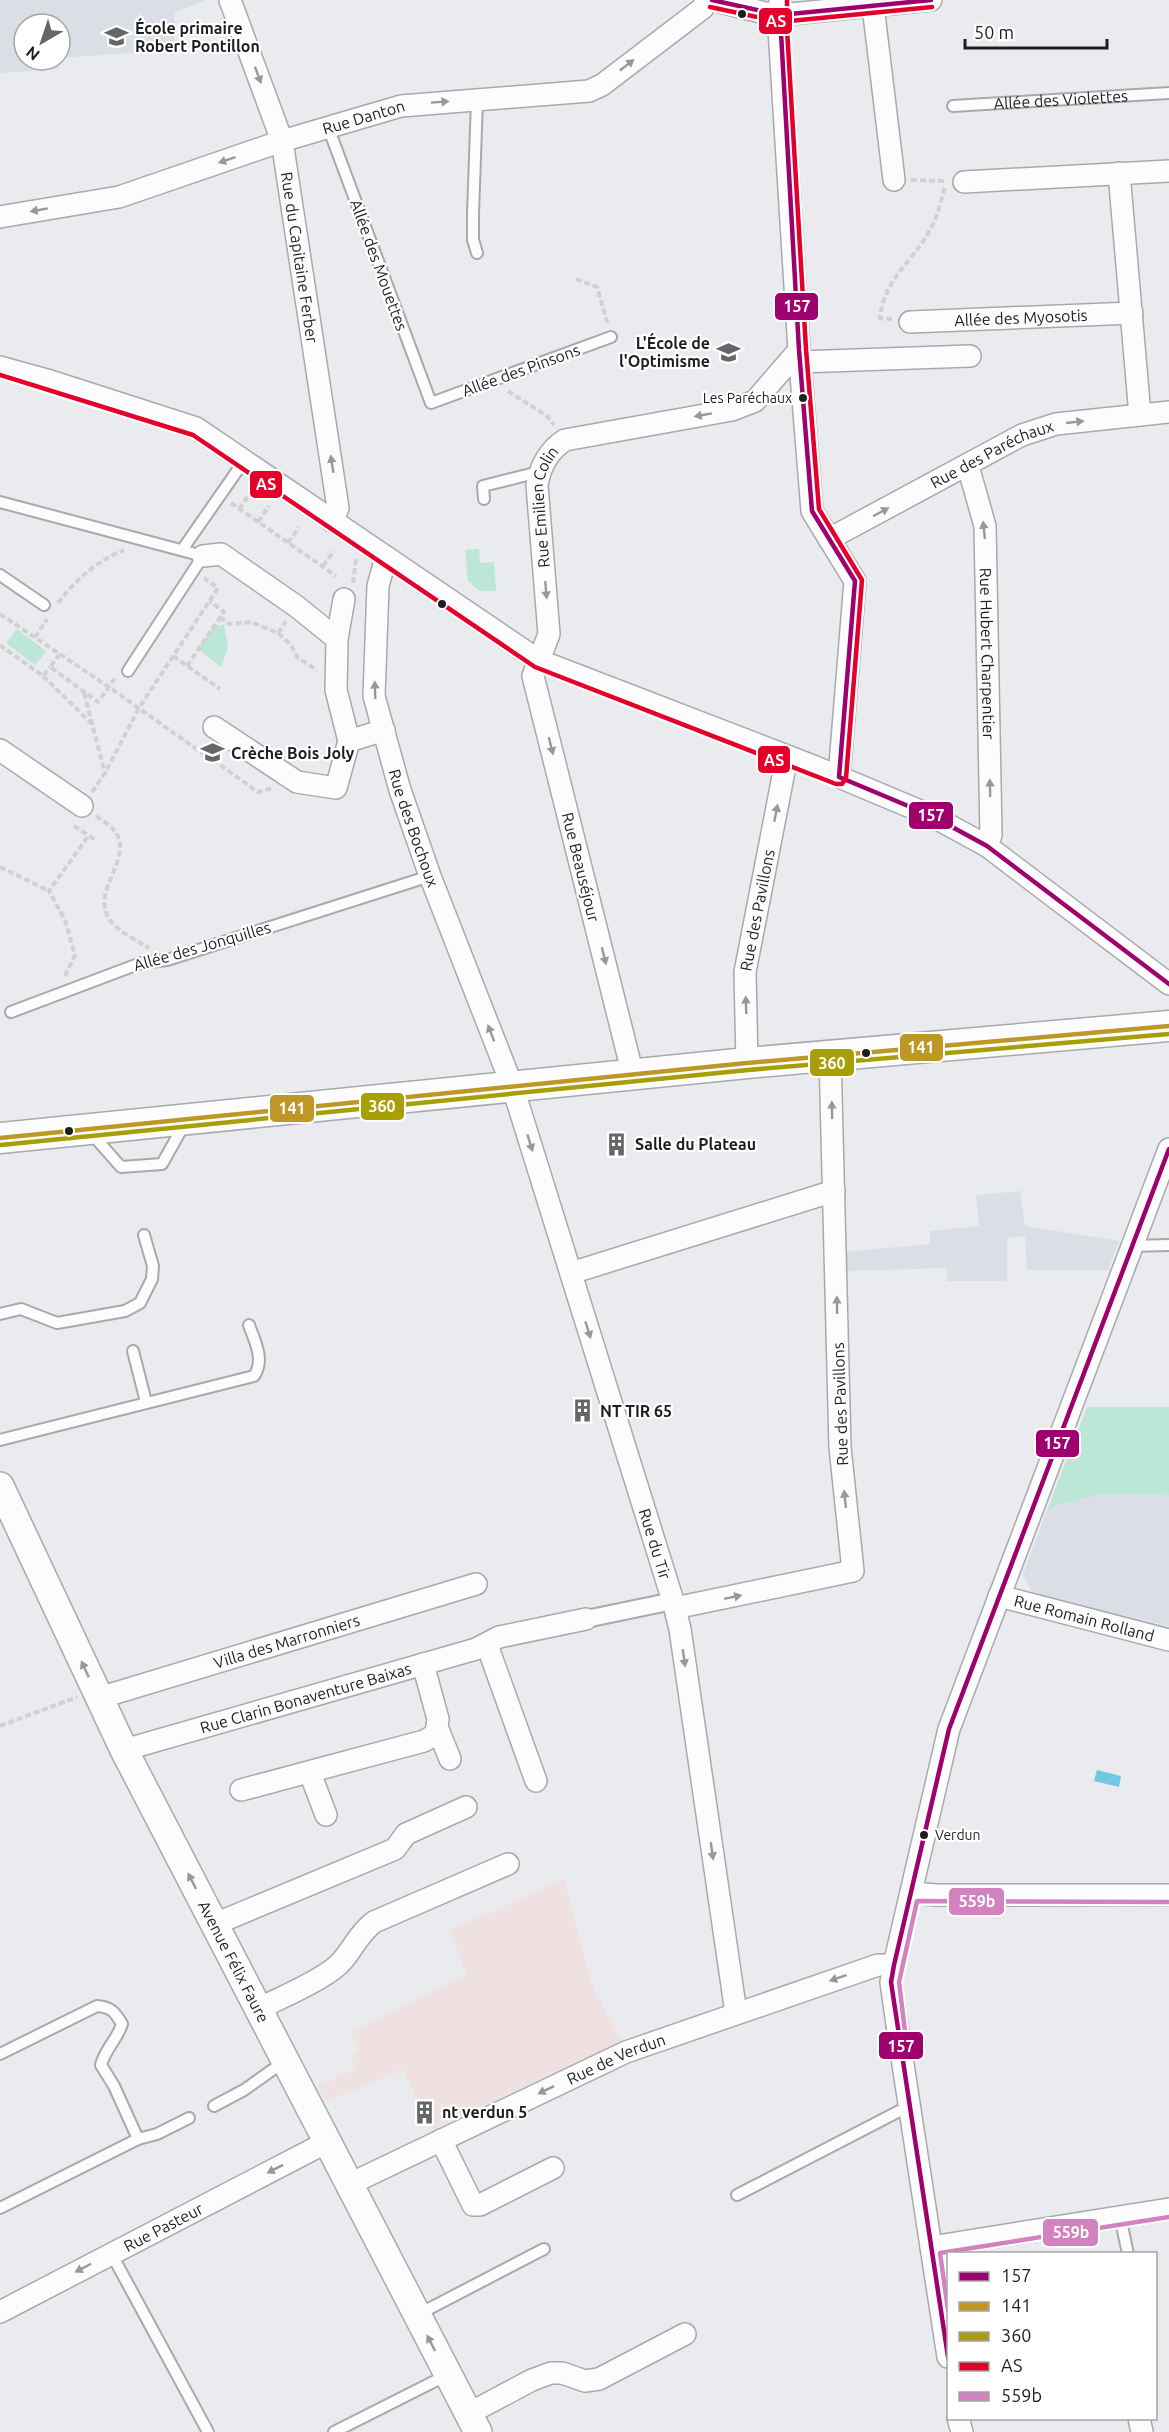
<svg xmlns="http://www.w3.org/2000/svg" width="1169" height="2432" font-family="Ubuntu,sans-serif">
<style>
.built{fill:#dadee5}
.industrial{fill:#efe1e2}
.green{fill:#bce6d5}
.water{fill:#71c9e1}
.lines{fill:none;stroke-linecap:round;stroke-linejoin:round}
.service-casing{stroke:#a8a9ab;stroke-width:14}
.pedestrian-casing{stroke:#a8a9ab;stroke-width:20}
.minor-casing{stroke:#a8a9ab;stroke-width:24}
.tertiary-casing{stroke:#a8a9ab;stroke-width:30}
.secondary-casing{stroke:#a8a9ab;stroke-width:33}
.path{stroke:#d0d1d1;stroke-width:4;stroke-dasharray:6 3;stroke-linecap:butt}
.service{stroke:#fcfcfc;stroke-width:10}
.pedestrian{stroke:#fcfcfc;stroke-width:16}
.minor{stroke:#fcfcfc;stroke-width:21}
.tertiary{stroke:#fcfcfc;stroke-width:27}
.secondary{stroke:#fcfcfc;stroke-width:30}
.bus-1-casing{stroke:#fff;stroke-width:9}
.bus-2-casing{stroke:#fff;stroke-width:9}
.bus-3-casing{stroke:#fff;stroke-width:9}
.bus-4-casing{stroke:#fff;stroke-width:9}
.bus-5-casing{stroke:#fff;stroke-width:9}
.bus-1{stroke:#a0006e;stroke-width:4.5}
.bus-2{stroke:#bf9726;stroke-width:4.5}
.bus-3{stroke:#a79e08;stroke-width:4.5}
.bus-4{stroke:#e4002b;stroke-width:4.5}
.bus-5{stroke:#d282be;stroke-width:4.5}
.oneway{fill:#989899}
.bus-dot{fill:#1d1e1f;stroke:#fff;stroke-width:2}
.labels{text-anchor:middle;dominant-baseline:central;stroke-width:4.5;stroke-linejoin:round;paint-order:stroke}
.bus-label{font-size:14px;fill:#1d1e1f;stroke:#fff;text-anchor:end}
.poi-label{font-size:16px;font-weight:bold;fill:#1d1e1f;stroke:#fff;text-anchor:start}
.street-label{font-size:16px;fill:#1d1e1f;stroke:#fff}
.line-badge{stroke:#fff;stroke-width:2}
.badge-label{font-size:16px;text-anchor:middle;font-weight:bold;fill:#fff}
</style>
<rect width="100%" height="100%" fill="#e9ebee"/>
<!-- built -->
<g class="built">
<polygon points="0,0 207,0 175,12 174,50 60,58 60,24 24,24 24,60 57,60 59,69 0,73"/>
<polygon points="1020,1191 1025,1226 1119,1241 1108,1270 1027,1270 1025,1236 1007,1238 1007,1281 947,1281 947,1268 844,1271 844,1252 930,1244 930,1231 979,1226 976,1195"/>
<polygon points="1102,1494 1169,1495 1169,1626 1033,1594 1023,1575 1048,1508"/>
</g>
<!-- industrial -->
<polygon class="industrial" points="564,1879 593,1988 622,2041 433,2130 403,2070 326,2101 318,2086 356,2068 351,2057 360,2052 351,2032 467,1975 449,1931"/>
<!-- green -->
<g class="green">
<polygon points="479,549 480,563 494,562 496,591 480,591 468,581 465,550"/>
<polygon points="224,625 228,647 221,667 198,649 214,626"/>
<polygon points="17,629 46,651 35,665 6,643"/>
<polygon points="1087,1407 1169,1407 1169,1495 1102,1494 1048,1508"/>
</g>
<!-- water -->
<polygon class="water" points="1097,1770 1121,1776 1119,1787 1094,1781"/>
<g class="lines">
<defs>
<g id="service">
<path id="s1" d="M953,106L1169,93"/>
<polyline points="328,127 431,403 611,337"/>
<polyline points="477,253 473,240 473,214 477,100"/>
<polyline points="484,499 483,486 539,472"/>
<polyline points="0,502 203,556 128,671"/>
<polyline points="182,550 244,461"/>
<polyline points="0,575 44,605"/>
<polyline points="11,1012 141,963 167,960 430,876"/>
<polyline points="92,1134 121,1167 162,1164 185,1123"/>
<polyline points="1132,1246 1169,1245"/>
<polyline points="0,1314 21,1309 57,1323 125,1311 140,1303 152,1279 153,1266 144,1235"/>
<polyline points="133,1351 146,1402"/>
<path d="M0,1440L254,1376C265,1360 255,1342 249,1325"/>
<path d="M0,2054L97,2006C111,2007 115,2012 122,2024C117,2040 105,2049 101,2065L114,2086L138,2139L0,2208"/>
<polyline points="214,2106 244,2090 285,2061"/>
<polyline points="138,2139 157,2134 189,2118"/>
<polyline points="737,2195 909,2106"/>
<polyline points="1120,2216 1128,2254"/>
<polyline points="111,2253 208,2432"/>
<polyline points="417,2315 544,2249"/>
<polyline points="334,2432 447,2375"/>
</g>
<polyline id="pedestrian" points="586,1619 673,1601"/>
<g id="minor">
<path id="s2" d="M230,0L282,141L338,508L332,521"/>
<polyline points="712,0 761,12 780,15 931,0"/>
<polyline points="780,0 779,29 799,350 812,511 855,581 839,777"/>
<polyline points="873,6 894,180"/>
<polyline points="1119,173 1140,415"/>
<polyline points="964,182 1169,171"/>
<path id="s3" d="M0,217L119,197L282,141L401,106L589,91L602,85L703,8L706,0"/>
<path id="s4" d="M910,322L1132,313"/>
<polyline points="800,362 970,356"/>
<polyline points="0,367 47,380 196,428 538,660 813,766 932,816 987,846 1169,984"/>
<path id="s5" d="M968,466L985,526L991,835L987,846"/>
<path id="s6" d="M829,539L1022,435L1056,424L1169,412"/>
<polyline points="203,556 221,554 296,606 337,639"/>
<path id="s7" d="M386,557L378,586L374,696L400,790L430,876L513,1088L673,1601L680,1629L736,2013"/>
<polyline points="344,599 337,639 336,690 349,741"/>
<polyline points="214,727 297,782 336,788 349,741 384,730"/>
<polyline points="0,750 82,806"/>
<path id="s8" d="M747,1063L745,972L787,756"/>
<path id="s9" d="M633,1075L533,676L549,634L537,485C540,467 549,450 565,440L732,410L755,401L799,350"/>
<polyline points="571,1273 834,1191"/>
<path id="s10" d="M999,1596L1169,1640"/>
<polyline points="675,1608 853,1571 840,1447 830,1055"/>
<polyline points="487,1645 536,1781"/>
<path id="s11" d="M99,1698L476,1584"/>
<polyline points="437,1727 450,1759"/>
<path id="s12" d="M124,1750L476,1649L499,1637L586,1619"/>
<polyline points="310,1773 326,1815"/>
<polyline points="241,1790 424,1741 436,1734 438,1719 423,1664"/>
<polyline points="911,1893 937,1895 1169,1895"/>
<polyline points="215,1924 395,1849 406,1834 466,1807"/>
<path d="M258,2009C282,1997 310,1986 332,1970C350,1958 355,1936 374,1922L508,1864"/>
<polyline points="441,2140 473,2205 480,2205 553,2168"/>
<path id="s13" d="M350,2184L626,2052L878,1965H894"/>
<polyline points="931,2247 1169,2209"/>
<path id="s14" d="M0,2312L327,2142"/>
<polyline points="948,2357 898,2032 891,1982 894,1965 949,1729 1169,1149"/>
<polyline points="468,2414 532,2380 551,2373 562,2373 585,2381 599,2379 685,2334"/>
<polyline points="958,2418 962,2432"/>
<polyline points="1139,2418 1142,2432"/>
</g>
<g id="tertiary">
<path id="s15" d="M0,1486L124,1750L478,2432"/>
</g>
<polyline id="secondary" points="0,1138 747,1063 1169,1026"/>
</defs>
<!-- service casing -->
<use href="#service" class="service-casing"/>
<!-- pedestrian casing -->
<use href="#pedestrian" class="pedestrian-casing"/>
<!-- minor casing -->
<use href="#minor" class="minor-casing"/>
<!-- tertiary casing -->
<use href="#tertiary" class="tertiary-casing"/>
<!-- secondary casing -->
<use href="#secondary" class="secondary-casing"/>
<!-- path -->
<g class="path">
<polyline points="911,180 946,181"/>
<polyline points="576,279 597,287 608,325"/>
<path d="M892,319L880,318C884,278 914,261 931,228C938,216 941,200 945,187"/>
<polyline points="508,391 547,416 554,425"/>
<polyline points="231,503 336,576"/>
<polyline points="239,509 251,492"/>
<polyline points="258,522 269,506"/>
<polyline points="288,543 299,527"/>
<polyline points="323,566 334,551"/>
<polyline points="353,583 356,558"/>
<path d="M58,603C75,580 97,561 124,550"/>
<polyline points="0,614 109,687 205,755"/>
<polyline points="220,617 229,624 251,622 278,633 290,644 298,658 317,670"/>
<polyline points="278,633 286,621"/>
<polyline points="35,637 47,619"/>
<polyline points="0,645 43,676 50,667"/>
<polyline points="60,654 50,667 98,702 116,677"/>
<polyline points="173,656 220,689"/>
<polyline points="187,666 224,612 210,601"/>
<polyline points="43,676 92,724"/>
<polyline points="84,693 105,773"/>
<polyline points="213,760 258,792 273,788"/>
<polyline points="92,792 105,773 139,708 218,588 204,578"/>
<path d="M96,816C101,820 107,823 111,827C140,854 88,890 110,920C119,932 136,940 149,948"/>
<polyline points="74,826 94,839"/>
<polyline points="0,867 49,891"/>
<polyline points="65,976 75,955 65,920 49,891 89,835"/>
<polyline points="0,1726 77,1697"/>
</g>
<!-- service -->
<use href="#service" class="service"/>
<!-- pedestrian -->
<use href="#pedestrian" class="pedestrian"/>
<!-- minor -->
<use href="#minor" class="minor"/>
<!-- tertiary -->
<use href="#tertiary" class="tertiary"/>
<!-- secondary -->
<use href="#secondary" class="secondary"/>
<defs>
<g id="bus-1">
<polyline points="712,0 780,15 931,0"/>
<polyline points="780,15 799,350 812,511 855,581 839,777 932,816 987,846 1169,984"/>
<polyline points="948,2357 891,1982 894,1965 949,1729 1169,1149"/>
</g>
<polyline id="bus-2" points="0,1138 747,1063 1169,1026"/>
<polyline id="bus-3" points="1,1145 748,1070 1169,1034"/>
<g id="bus-4">
<polyline points="710,7 780,22 932,7"/>
<polyline points="0,375 193,435 535,667 836,784 842,784 846,778 862,580 819,509 806,349 787,29 787,0"/>
</g>
<g id="bus-5">
<polyline points="905,2031 899,1982 917,1901 1169,1902"/>
<polyline points="948,2310 940,2253 1169,2217"/>
</g>
</defs>
<!-- bus-1 casing -->
<use href="#bus-1" class="bus-1-casing"/>
<!-- bus-2 casing -->
<use href="#bus-2" class="bus-2-casing"/>
<!-- bus-3 casing -->
<use href="#bus-3" class="bus-3-casing"/>
<!-- bus-4 casing -->
<use href="#bus-4" class="bus-4-casing"/>
<!-- bus-5 casing -->
<use href="#bus-5" class="bus-5-casing"/>
<!-- bus-1 -->
<use href="#bus-1" class="bus-1"/>
<!-- bus-2 -->
<use href="#bus-2" class="bus-2"/>
<!-- bus-3 -->
<use href="#bus-3" class="bus-3"/>
<!-- bus-4 -->
<use href="#bus-4" class="bus-4"/>
<!-- bus-5 -->
<use href="#bus-5" class="bus-5"/>
</g>
<!-- one-way arrows -->
<defs><path id="oneway-solid" d="M-6-.8H1V-3.2L6.5 0L1 3.2V.8H-6Z" transform="scale(1.5)"/></defs>
<g class="oneway">
<use href="#oneway-solid" transform="translate(627 65) rotate(-38)"/>
<use href="#oneway-solid" transform="translate(258 75) rotate(70)"/>
<use href="#oneway-solid" transform="translate(440 102) rotate(-4)"/>
<use href="#oneway-solid" transform="translate(227 160) rotate(162)"/>
<use href="#oneway-solid" transform="translate(39 210) rotate(170)"/>
<use href="#oneway-solid" transform="translate(703 415) rotate(170)"/>
<use href="#oneway-solid" transform="translate(1075 422) rotate(-6)"/>
<use href="#oneway-solid" transform="translate(332 464) rotate(-99)"/>
<use href="#oneway-solid" transform="translate(881 512) rotate(-28)"/>
<use href="#oneway-solid" transform="translate(984 530) rotate(-96)"/>
<use href="#oneway-solid" transform="translate(546 590) rotate(85)"/>
<use href="#oneway-solid" transform="translate(375 690) rotate(-92)"/>
<use href="#oneway-solid" transform="translate(551 746) rotate(76)"/>
<use href="#oneway-solid" transform="translate(990 788) rotate(-91)"/>
<use href="#oneway-solid" transform="translate(776 813) rotate(-79)"/>
<use href="#oneway-solid" transform="translate(604 956) rotate(76)"/>
<use href="#oneway-solid" transform="translate(746 1005) rotate(-92)"/>
<use href="#oneway-solid" transform="translate(491 1033) rotate(-111)"/>
<use href="#oneway-solid" transform="translate(832 1110) rotate(-91)"/>
<use href="#oneway-solid" transform="translate(530 1143) rotate(73)"/>
<use href="#oneway-solid" transform="translate(837 1305) rotate(-91)"/>
<use href="#oneway-solid" transform="translate(588 1330) rotate(73)"/>
<use href="#oneway-solid" transform="translate(845 1499) rotate(-96)"/>
<use href="#oneway-solid" transform="translate(733 1597) rotate(-12)"/>
<use href="#oneway-solid" transform="translate(684 1658) rotate(82)"/>
<use href="#oneway-solid" transform="translate(85 1669) rotate(-115)"/>
<use href="#oneway-solid" transform="translate(712 1851) rotate(82)"/>
<use href="#oneway-solid" transform="translate(192 1881) rotate(-117)"/>
<use href="#oneway-solid" transform="translate(838 1978) rotate(161)"/>
<use href="#oneway-solid" transform="translate(546 2090) rotate(154)"/>
<use href="#oneway-solid" transform="translate(275 2169) rotate(153)"/>
<use href="#oneway-solid" transform="translate(83 2268) rotate(152)"/>
<use href="#oneway-solid" transform="translate(431 2343) rotate(-117)"/>
</g>
<!-- icons -->
<defs>
<symbol id="school-bare" viewBox="-9 -9 18 18"><path d="M0-5L7-2L0 1L-7-2ZM-4 1L0 2.5L4 1V4Q0 6-4 4Z" fill="#646667" stroke="#fff" stroke-width="2.5" paint-order="stroke"/></symbol>
<symbol id="building-bare" viewBox="-9 -9 18 18"><path d="M-4-6H4V6H1V3H-1V6H-4ZM-2.5-4.3h1.7v1.8h-1.7ZM.8-4.3h1.7v1.8H.8ZM-2.5-1h1.7V.8h-1.7ZM.8-1h1.7V.8H.8Z" fill="#646667" stroke="#fff" stroke-width="2.5" paint-order="stroke"/></symbol>
</defs>
<g fill-rule="evenodd">
<use href="#school-bare" x="100" y="20" width="33" height="33"/>
<use href="#school-bare" x="712" y="336" width="33" height="33"/>
<use href="#school-bare" x="196" y="736" width="33" height="33"/>
<use href="#building-bare" x="600" y="1128" width="33" height="33"/>
<use href="#building-bare" x="566" y="1394" width="33" height="33"/>
<use href="#building-bare" x="408" y="2096" width="33" height="33"/>
</g>
<!-- markers -->
<g class="bus-dot">
<circle cx="742" cy="14" r="5"/>
<circle cx="803" cy="398" r="5"/>
<circle cx="442" cy="604" r="5"/>
<circle cx="866" cy="1053" r="5"/>
<circle cx="69" cy="1131" r="5"/>
<circle cx="924" cy="1835" r="5"/>
</g>
<g class="labels">
<!-- bus labels -->
<g class="bus-label">
<text x="792" y="398">Les Paréchaux</text>
<text x="935" y="1835" text-anchor="start">Verdun</text>
</g>
<!-- poi labels -->
<g class="poi-label">
<text x="135" y="28">École primaire<tspan x="135" dy="18">Robert Pontillon</tspan></text>
<text x="710" y="343" text-anchor="end">L'École de<tspan x="710" dy="18">l'Optimisme</tspan></text>
<text x="231" y="753">Crèche Bois Joly</text>
<text x="635" y="1144">Salle du Plateau</text>
<text x="600" y="1411">NT TIR 65</text>
<text x="442" y="2112">nt verdun 5</text>
</g>
<!-- street labels -->
<g class="street-label">
<text stroke="none"><textPath href="#s1" startOffset="108">Allée des Violettes</textPath></text>
<text stroke="none"><textPath href="#s3" startOffset="378">Rue Danton</textPath></text>
<text stroke="none"><textPath href="#s2" startOffset="268">Rue du Capitaine Ferber</textPath></text>
<text transform="translate(379 265) rotate(70)">Allée des Mouettes</text>
<text stroke="none"><textPath href="#s4" startOffset="111">Allée des Myosotis</textPath></text>
<text transform="translate(521 370) rotate(-20)">Allée des Pinsons</text>
<text stroke="none"><textPath href="#s6" startOffset="184">Rue des Paréchaux</textPath></text>
<text stroke="none"><textPath href="#s9" startOffset="585">Rue Emilien Colin</textPath></text>
<text stroke="none"><textPath href="#s5" startOffset="190">Rue Hubert Charpentier</textPath></text>
<text stroke="none"><textPath href="#s7" startOffset="278">Rue des Bochoux</textPath></text>
<text transform="translate(581 867) rotate(76)">Rue Beauséjour</text>
<text stroke="none"><textPath href="#s8" startOffset="154">Rue des Pavillons</textPath></text>
<text transform="translate(202 946) rotate(-16)">Allée des Jonquilles</text>
<text transform="translate(840 1404) rotate(-92)">Rue des Pavillons</text>
<text stroke="none"><textPath href="#s7" startOffset="1034">Rue du Tir</textPath></text>
<text stroke="none"><textPath href="#s10" startOffset="88">Rue Romain Rolland</textPath></text>
<text stroke="none"><textPath href="#s11" startOffset="196">Villa des Marronniers</textPath></text>
<text stroke="none"><textPath href="#s12" startOffset="189">Rue Clarin Bonaventure Baixas</textPath></text>
<text stroke="none"><textPath href="#s15" startOffset="530">Avenue Félix Faure</textPath></text>
<text stroke="none"><textPath href="#s13" startOffset="294">Rue de Verdun</textPath></text>
<text stroke="none"><textPath href="#s14" startOffset="184">Rue Pasteur</textPath></text>
</g>
</g>
<g class="line-badge">
<rect x="758" y="7" width="35" height="28" rx="6" fill="#e4002b"/>
<rect x="774" y="292" width="45" height="29" rx="6" fill="#a0006e"/>
<rect x="249" y="470" width="34" height="29" rx="6" fill="#e4002b"/>
<rect x="757" y="745" width="34" height="29" rx="6" fill="#e4002b"/>
<rect x="908" y="801" width="46" height="29" rx="6" fill="#a0006e"/>
<rect x="899" y="1033" width="45" height="29" rx="6" fill="#bf9726"/>
<rect x="809" y="1048" width="46" height="29" rx="6" fill="#a79e08"/>
<rect x="360" y="1092" width="45" height="29" rx="6" fill="#a79e08"/>
<rect x="269" y="1094" width="46" height="29" rx="6" fill="#bf9726"/>
<rect x="1035" y="1429" width="45" height="29" rx="6" fill="#a0006e"/>
<rect x="948" y="1887" width="57" height="29" rx="6" fill="#d282be"/>
<rect x="878" y="2031" width="46" height="29" rx="6" fill="#a0006e"/>
<rect x="1042" y="2218" width="57" height="29" rx="6" fill="#d282be"/>
</g>
<g class="badge-label">
<text x="776" y="27">AS</text>
<text x="797" y="312">157</text>
<text x="266" y="490">AS</text>
<text x="774" y="766">AS</text>
<text x="931" y="821">157</text>
<text x="921" y="1053">141</text>
<text x="832" y="1069">360</text>
<text x="382" y="1112">360</text>
<text x="292" y="1114">141</text>
<text x="1057" y="1449">157</text>
<text x="977" y="1907">559b</text>
<text x="901" y="2052">157</text>
<text x="1071" y="2238">559b</text>
</g>
<!-- legend -->
<rect x="947" y="2252" width="210" height="168" fill="#ffffff" stroke="#a5a5a5" stroke-width="1.5"/>
<rect x="959" y="2272" width="30" height="9" fill="#a0006e" stroke="#a5a5a5" stroke-width="1.5"/>
<text x="1001" y="2282" font-size="18" fill="#1d1e1f">157</text>
<rect x="959" y="2302" width="30" height="9" fill="#bf9726" stroke="#a5a5a5" stroke-width="1.5"/>
<text x="1001" y="2312" font-size="18" fill="#1d1e1f">141</text>
<rect x="959" y="2332" width="30" height="9" fill="#a79e08" stroke="#a5a5a5" stroke-width="1.5"/>
<text x="1001" y="2342" font-size="18" fill="#1d1e1f">360</text>
<rect x="959" y="2362" width="30" height="9" fill="#e4002b" stroke="#a5a5a5" stroke-width="1.5"/>
<text x="1001" y="2372" font-size="18" fill="#1d1e1f">AS</text>
<rect x="959" y="2392" width="30" height="9" fill="#d282be" stroke="#a5a5a5" stroke-width="1.5"/>
<text x="1001" y="2402" font-size="18" fill="#1d1e1f">559b</text>
<!-- north arrow -->
<g transform="translate(42 42) rotate(219)"><circle r="28" fill="#ffffff" stroke="#a5a5a5" stroke-width="1.5"/>
<path d="M0-4.5L10 22L0 15L-10 22Z" fill="#646667"/>
<text y="-9" font-size="16" font-weight="bold" text-anchor="middle" fill="#1d1e1f">N</text>
</g>
<!-- scale -->
<path d="M965 39v9h142v-9" fill="none" stroke="#1d1e1f" stroke-width="3"/>
<text x="974" y="39" font-size="18" fill="#1d1e1f" stroke="#ffffff" stroke-width="4.5" paint-order="stroke">50 m</text>
</svg>
